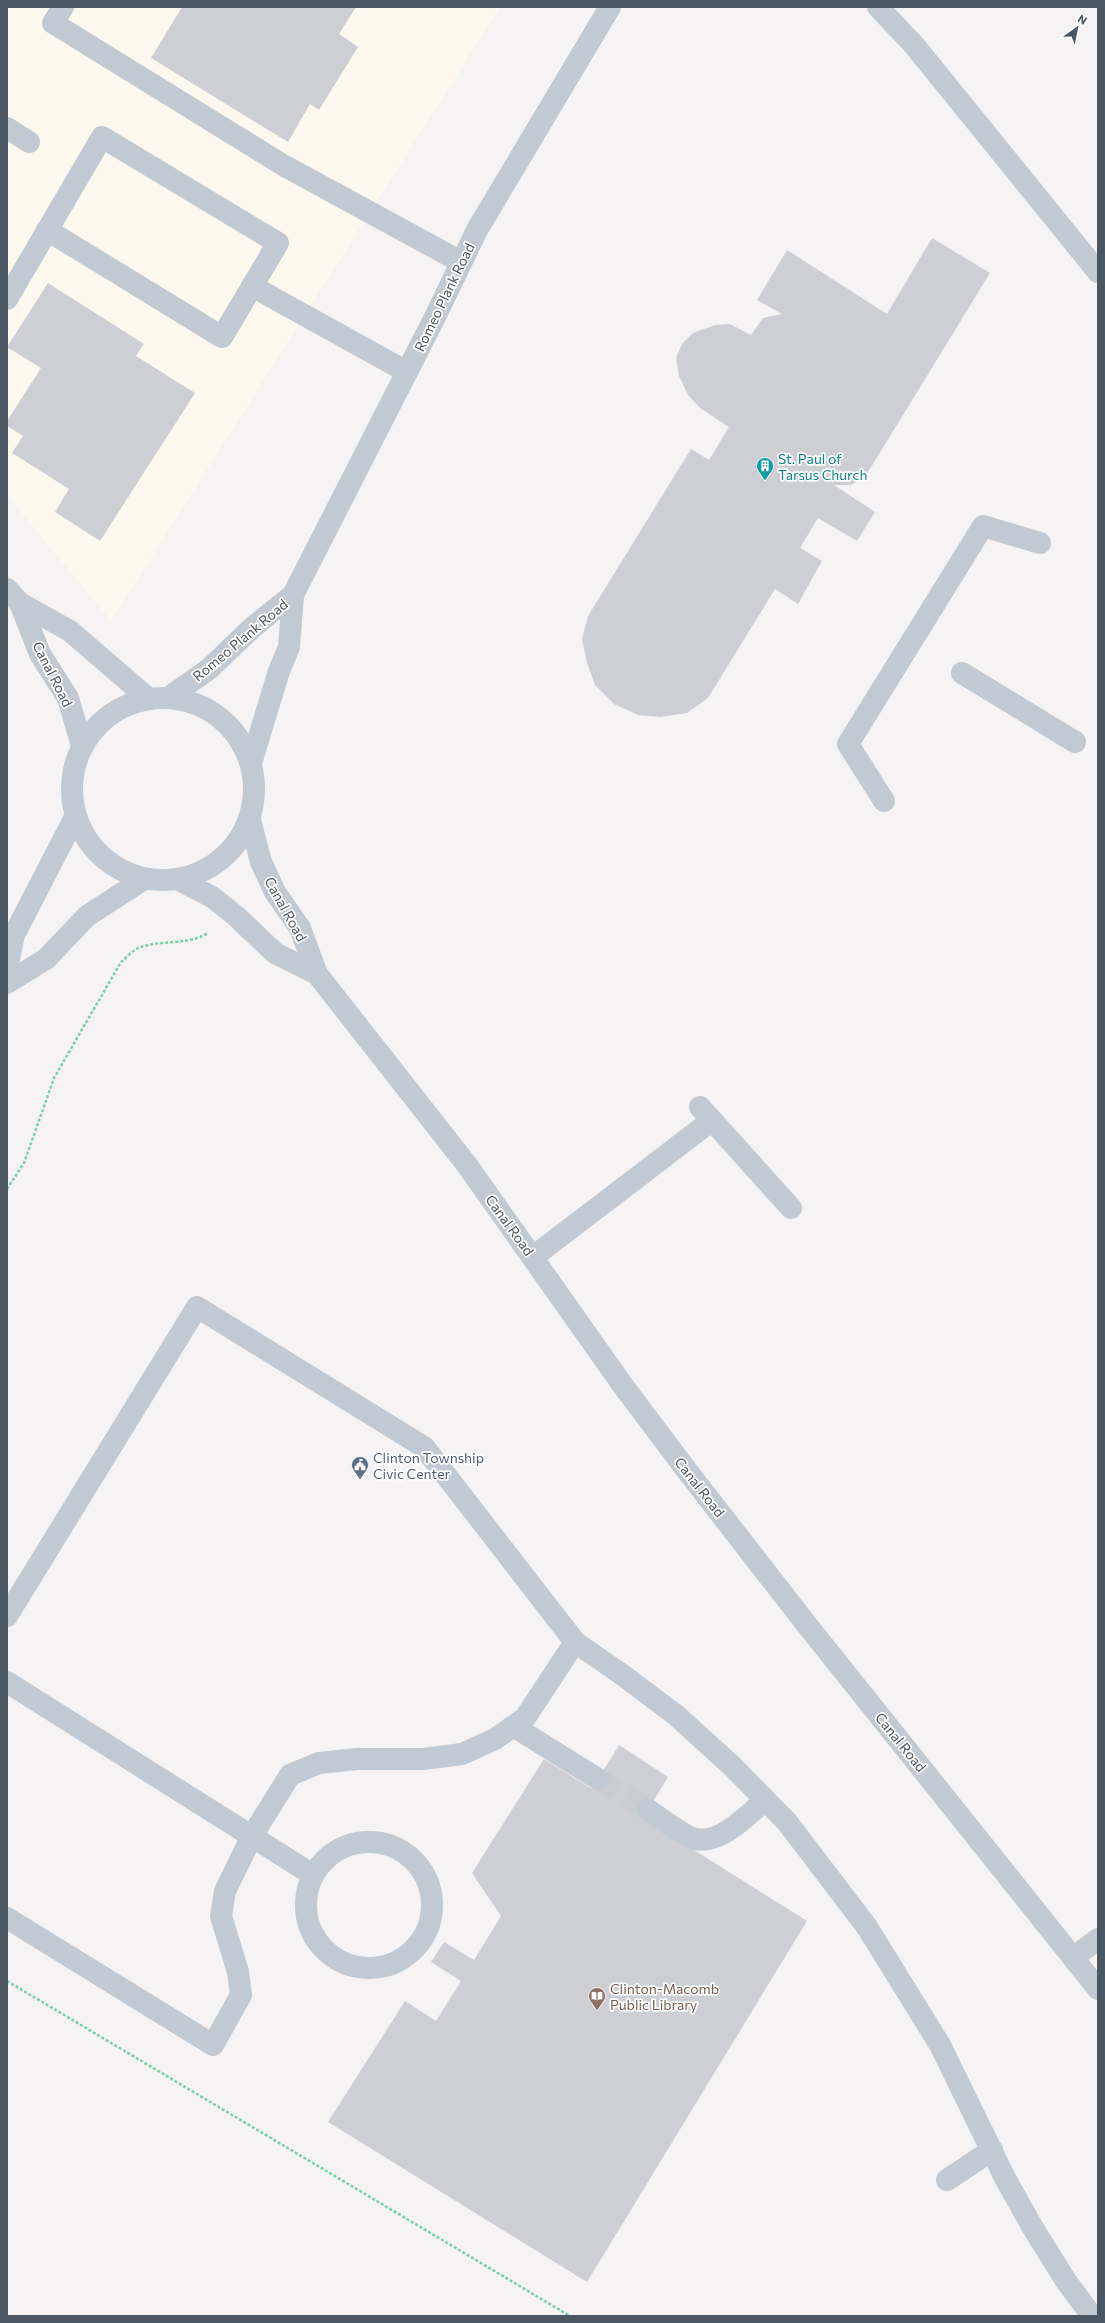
<svg xmlns="http://www.w3.org/2000/svg" width="1105" height="2323" font-family="Commissioner,sans-serif">
<style>
.commercial{fill:#fdf9ef}
.building{fill:#cdcfd5}
.lines{fill:none;stroke-linecap:round;stroke-linejoin:round}
.minor-tunnel{stroke:#caccce;stroke-width:22;stroke-dasharray:22 11;stroke-linecap:butt}
.path{stroke:#7ad0a6;stroke-width:2.5;stroke-dasharray:3 2;stroke-linecap:butt}
.minor{stroke:#c1cad2;stroke-width:22}
.labels{text-anchor:middle;dominant-baseline:central;stroke-width:3.5;stroke-linejoin:round;paint-order:stroke}
.street-label{font-size:14px;fill:#4a5661;stroke:#fff}
.culture-label{font-size:14px;fill:#0d838f;stroke:#fff;text-anchor:start}
.service-label{font-size:14px;fill:#4e5e75;stroke:#fff;text-anchor:start}
.education-label{font-size:14px;fill:#785e54;stroke:#fff;text-anchor:start}
</style>
<rect width="100%" height="100%" fill="#f5f3f3"/>
<!-- commercial -->
<polygon class="commercial" points="7,7 500,7 111,621 7,495"/>
<!-- building -->
<g class="building">
<polygon points="182,7 356,7 339,34 358,47 319,110 310,104 288,142 151,58"/>
<polygon points="932,238 990,273 865,477 851,485 834,485 875,512 857,541 818,518 800,548 822,561 798,604 775,589 708,698 687,713 660,717 638,715 614,704 595,685 587,663 582,639 588,616 691,449 709,460 729,427 700,408 688,395 679,376 676,358 682,344 693,333 715,325 730,324 751,335 763,318 782,314 757,300 787,250 887,314"/>
<polygon points="48,283 144,344 136,356 195,393 100,541 55,512 69,489 12,453 23,436 7,426 7,421 41,368 7,347"/>
<polygon points="619,1745 668,1777 643,1818 807,1921 587,2282 328,2122 405,2001 436,2021 461,1981 431,1962 444,1942 474,1960 501,1916 472,1873 544,1759 592,1789"/>
</g>
<g class="lines">
<!-- minor-tunnel -->
<polyline class="minor-tunnel" points="598,1779 648,1810"/>
<!-- path -->
<g class="path">
<path d="M7,1189L24,1163L54,1078L121,962C126,958 132,951 138,948C161,939 187,946 208,933"/>
<polyline points="7,1981 570,2316"/>
</g>
<!-- minor -->
<g class="minor">
<polyline points="63,7 53,23 283,165 461,262"/>
<polyline points="878,7 914,45 1098,272"/>
<polyline points="7,128 29,142"/>
<polyline points="252,286 407,372"/>
<polyline points="7,299 102,137 278,243 222,337 47,230"/>
<polyline points="7,589 20,603 70,631 149,699"/>
<polyline points="20,603 40,654 68,698 82,746"/>
<polyline points="962,673 1075,742"/>
<polyline points="168,698 209,669 253,627 293,595"/>
<circle cx="163" cy="789" r="91"/>
<polyline points="251,763 279,671 289,647 293,595 434,319 477,230 610,7"/>
<polyline points="884,801 848,744 983,526 1040,543"/>
<polyline points="250,820 261,862 275,892 300,928 317,974 467,1165 624,1387 688,1472 807,1625 1098,1989"/>
<polyline points="179,880 212,897 236,916 275,953 317,974"/>
<polyline points="7,968 14,935 75,817"/>
<polyline points="7,983 46,959 87,916 144,879"/>
<polyline points="700,1107 791,1208"/>
<polyline points="533,1257 711,1121"/>
<polyline points="7,1616 197,1307 424,1447 575,1642 624,1676 677,1716 732,1766 787,1822 867,1927 940,2045 1005,2178 1033,2228 1066,2281 1092,2316"/>
<polyline points="7,1682 313,1875"/>
<polyline points="513,1726 598,1779"/>
<path d="M648,1810C658,1816 685,1837 695,1839C720,1845 748,1815 765,1800"/>
<circle cx="369" cy="1905" r="63"/>
<polyline points="7,1918 213,2045 241,1995 238,1972 221,1916 225,1891 252,1836 290,1775 319,1763 357,1759 423,1759 462,1754 495,1739 525,1718 575,1642"/>
<polyline points="1074,1957 1098,1939"/>
<polyline points="947,2180 992,2150"/>
</g>
</g>
<!-- icons -->
<defs>
<symbol id="building-pin" viewBox="-11 -11 22 30"><path d="M0 17L-7.5 6A9.5 9.5 0 1 1 7.5 6Z" fill="#0f9aa8" stroke="#fff"/><path d="M-4-6H4V6H1V3H-1V6H-4ZM-2.5-4.3h1.7v1.8h-1.7ZM.8-4.3h1.7v1.8H.8ZM-2.5-1h1.7V.8h-1.7ZM.8-1h1.7V.8H.8Z" fill="#fff"/></symbol>
<symbol id="civic-pin" viewBox="-11 -11 22 30"><path d="M0 17L-7.5 6A9.5 9.5 0 1 1 7.5 6Z" fill="#5c6f8a" stroke="#fff"/><path d="M-.6-6.5H3V-4.5H.6V-3L4-1V1h2V6H-6V1h2V-1L-.6-3ZM-1.2 2.5V6h2.4V2.5Z" fill="#fff"/></symbol>
<symbol id="library-pin" viewBox="-11 -11 22 30"><path d="M0 17L-7.5 6A9.5 9.5 0 1 1 7.5 6Z" fill="#8d6e63" stroke="#fff"/><path d="M-6-4Q-3-5.5-.7-3.5V5Q-3 3-6 4ZM6-4Q3-5.5 .7-3.5V5Q3 3 6 4Z" fill="#fff"/></symbol>
</defs>
<g fill-rule="evenodd">
<use href="#building-pin" x="755" y="456" width="20" height="27"/>
<use href="#civic-pin" x="350" y="1455" width="20" height="27"/>
<use href="#library-pin" x="587" y="1986" width="20" height="27"/>
</g>
<g class="labels">
<!-- street labels -->
<g class="street-label">
<text transform="translate(444 297) rotate(-64)">Romeo Plank Road</text>
<text transform="translate(240 640) rotate(-40)">Romeo Plank Road</text>
<text transform="translate(53 674) rotate(63)">Canal Road</text>
<text transform="translate(286 909) rotate(61)">Canal Road</text>
<text transform="translate(510 1225) rotate(54)">Canal Road</text>
<text transform="translate(700 1487) rotate(52)">Canal Road</text>
<text transform="translate(901 1742) rotate(51)">Canal Road</text>
</g>
<!-- culture labels -->
<g class="culture-label">
<text x="778" y="458">St. Paul of<tspan x="778" dy="16">Tarsus Church</tspan></text>
</g>
<!-- service labels -->
<g class="service-label">
<text x="373" y="1457">Clinton Township<tspan x="373" dy="16">Civic Center</tspan></text>
</g>
<!-- education labels -->
<g class="education-label">
<text x="610" y="1988">Clinton-Macomb<tspan x="610" dy="16">Public Library</tspan></text>
</g>
</g>
<!-- border -->
<rect width="1105" height="2323" fill="none" stroke="#4a5661" stroke-width="16"/>
<!-- north arrow -->
<g transform="translate(1077 28) rotate(33)" stroke="#ffffff" stroke-width="3" paint-order="stroke">
<path d="M0-3L7 15L0 10L-7 15Z" fill="#4a5661"/>
<text y="-6" font-size="11" font-weight="bold" text-anchor="middle" fill="#4a5661">N</text>
</g>
</svg>
